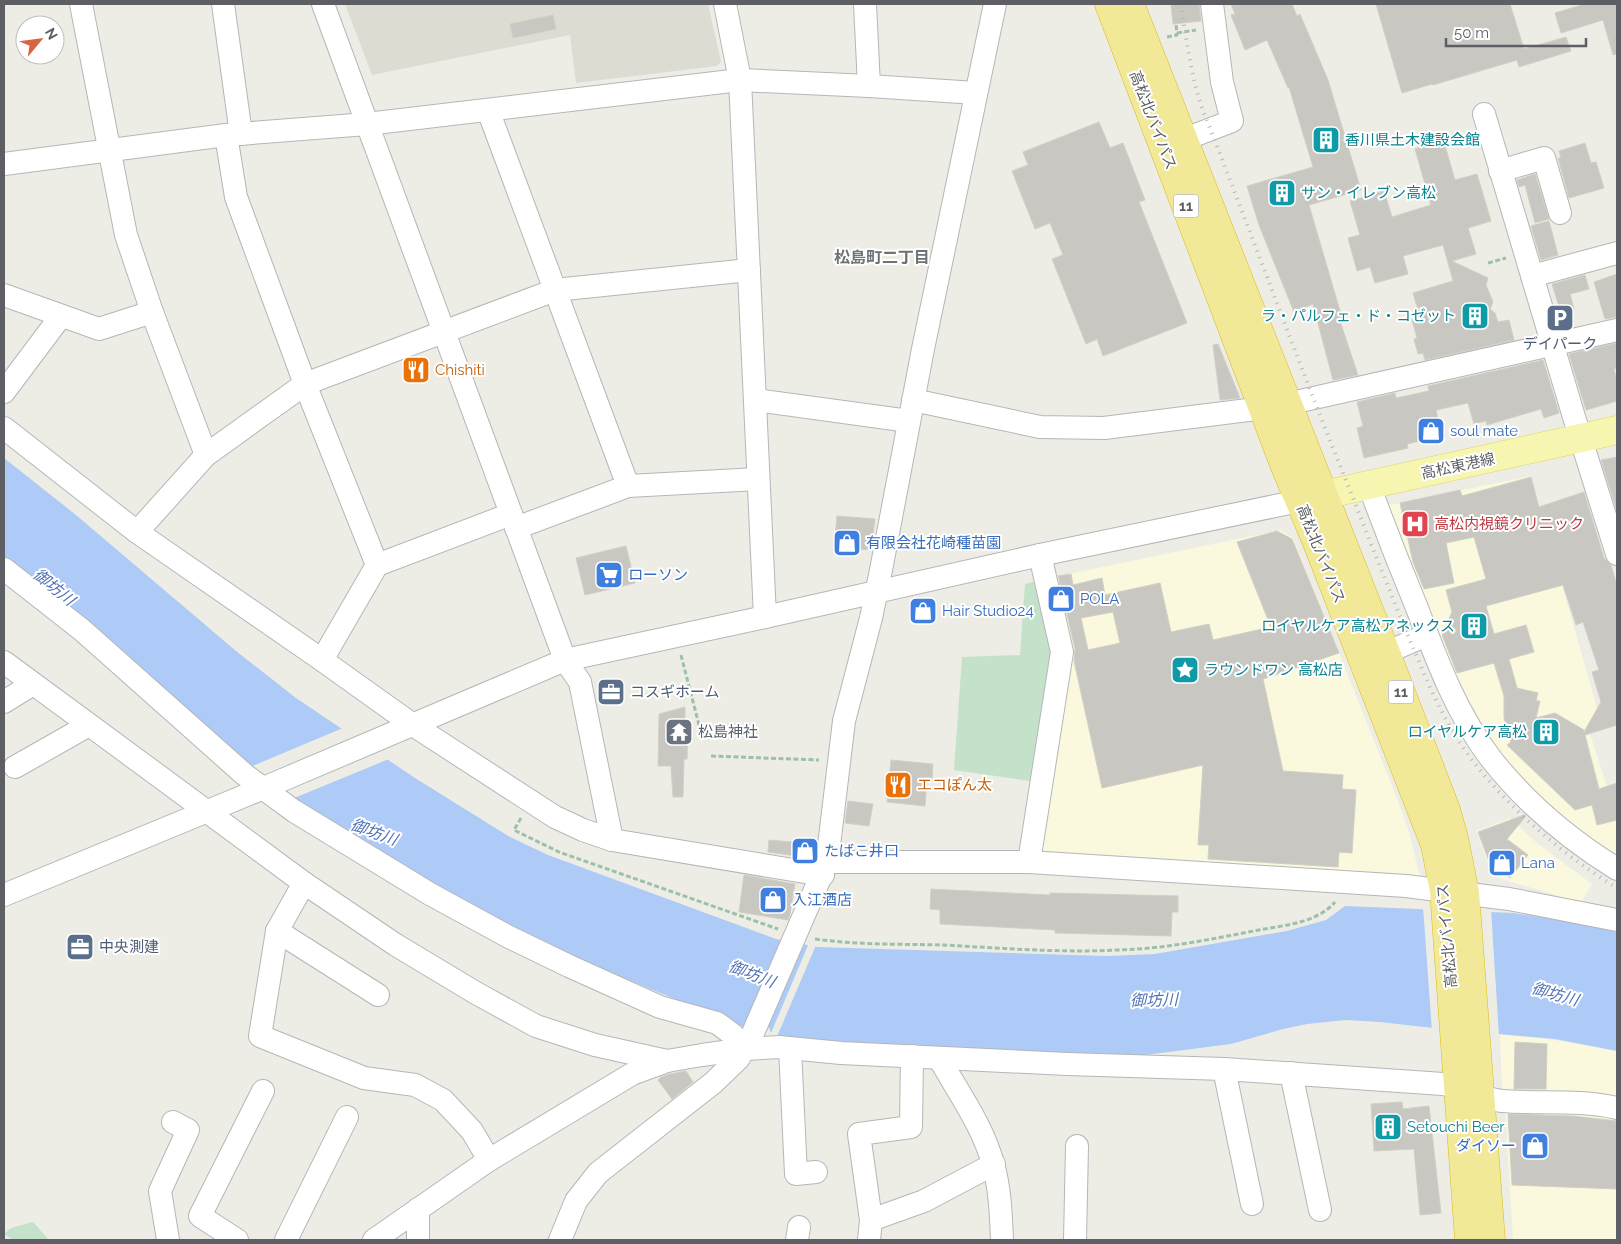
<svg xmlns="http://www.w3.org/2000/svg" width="1621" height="1244" font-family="Raleway,'Noto Sans JP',sans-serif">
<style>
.commercial{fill:#faf8dd}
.education{fill:#dddcd3}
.green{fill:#c4e2c9}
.water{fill:#adcbf6}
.pier{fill:#edede5}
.building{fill:#c9c7c2;stroke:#d2cfc4;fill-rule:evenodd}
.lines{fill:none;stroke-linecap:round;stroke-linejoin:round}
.minor-casing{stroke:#b5b6ba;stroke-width:24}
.major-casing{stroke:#e2d369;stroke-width:29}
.highway-casing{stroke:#dabb18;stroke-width:29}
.path{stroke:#9dc0ac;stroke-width:3;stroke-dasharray:5 2.5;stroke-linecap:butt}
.minor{stroke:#fff;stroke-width:22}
.major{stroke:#f6f6b1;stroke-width:28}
.highway{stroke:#f2e998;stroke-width:28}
.rail{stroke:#b5b6b6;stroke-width:4;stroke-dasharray:1 6;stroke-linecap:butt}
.labels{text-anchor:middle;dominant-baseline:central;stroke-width:4;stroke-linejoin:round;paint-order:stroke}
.shield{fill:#fff;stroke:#8e8f92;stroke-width:1}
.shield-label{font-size:14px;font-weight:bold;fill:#5d5f64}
.street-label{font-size:15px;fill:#5d5f64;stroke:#fff}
.culture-label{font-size:15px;fill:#0d838f;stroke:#fff;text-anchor:start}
.service-label{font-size:15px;fill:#4e5e75;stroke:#fff;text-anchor:start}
.food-label{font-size:15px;fill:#c56008;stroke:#fff;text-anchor:start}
.shop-label{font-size:15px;fill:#366cbe;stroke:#fff;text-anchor:start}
.health-label{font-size:15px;fill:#be3a42;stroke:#fff;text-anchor:start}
.worship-label{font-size:15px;fill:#5b616d;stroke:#fff;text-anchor:start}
.neighbourhood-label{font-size:16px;font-weight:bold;fill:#6e7176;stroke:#fff}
.water-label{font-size:16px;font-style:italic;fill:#5273b7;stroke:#fff}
</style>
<rect width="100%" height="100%" fill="#edede5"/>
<!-- commercial -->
<g class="commercial">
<polygon points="1531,476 1603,729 1590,734 1617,818 1617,858 1558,815 1516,773 1482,729 1468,707 1384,506"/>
<polygon points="1280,530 1293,538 1396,796 1409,832 1420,876 1042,852 1038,847 1050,578"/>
<polygon points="1510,818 1538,844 1592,884 1581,903 1493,876 1476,831"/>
<polygon points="1500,1034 1555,1040 1617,1051 1617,1102 1502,1095"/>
<polygon points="1505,1106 1617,1113 1617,1240 1513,1240"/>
</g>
<!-- education -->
<polygon class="education" points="345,4 708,4 721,62 717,66 576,83 570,35 372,75"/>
<!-- green -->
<g class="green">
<polygon points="1041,580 1057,652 1037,782 954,770 962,657 1020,655 1025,584"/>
<polygon points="33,1222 49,1240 13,1240 4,1234 11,1228"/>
</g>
<!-- water -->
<polygon class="water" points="4,458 76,515 236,651 296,698 415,778 510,837 548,855 776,939 818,947 1106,956 1155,954 1287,931 1326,920 1345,906 1513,913 1617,929 1617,1051 1555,1039 1433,1028 1380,1022 1346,1020 1307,1024 1283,1029 1231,1044 1145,1055 846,1045 785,1040 740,1026 566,954 515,931 301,808 4,564"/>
<!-- pier -->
<g class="pier">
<polygon points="343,728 389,759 287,801 243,770"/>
<polygon points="1423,907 1491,909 1499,1036 1432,1031"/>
<polygon points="809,943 816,945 776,1039 739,1029 748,1023 768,1025 771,1033"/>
</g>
<!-- building -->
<g class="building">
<polygon points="1171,4 1199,4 1201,21 1173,24"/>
<polygon points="1231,4 1292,4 1297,16 1300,14 1328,80 1361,190 1309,205 1343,321 1340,321 1358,375 1333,380 1313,304 1294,312 1259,225 1247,186 1313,167 1289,87 1288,88 1267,40 1245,50 1231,15 1235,14"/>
<polygon points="1376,4 1510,4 1524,49 1566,37 1571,51 1519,67 1517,60 1433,85 1432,84 1402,93"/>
<polygon points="1585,4 1617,4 1617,54 1613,55 1603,20 1561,33 1555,13"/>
<polygon points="553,15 556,29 513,38 510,24"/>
<polygon points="1099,122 1110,148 1123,143 1145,200 1139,202 1187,323 1103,356 1097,339 1086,344 1052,259 1063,255 1050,223 1035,229 1012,171 1028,165 1023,152"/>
<polygon points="1443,139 1455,180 1477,174 1491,221 1468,228 1476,254 1452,261 1488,278 1486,285 1493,302 1490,309 1495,313 1498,322 1509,320 1514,340 1425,360 1423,353 1418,354 1414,339 1417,338 1412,320 1420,317 1413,293 1453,281 1443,245 1403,256 1408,274 1375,283 1370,267 1357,271 1348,238 1360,235 1350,201 1384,191 1392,217 1431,205 1415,149"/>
<polygon points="1585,143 1591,163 1596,162 1604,188 1569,198 1558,158 1561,158 1559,151"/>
<polygon points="1535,174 1549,219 1535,223 1525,185 1519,187 1517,180"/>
<polygon points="1549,221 1558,255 1541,260 1531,226"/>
<polygon points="1617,274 1617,317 1605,319 1594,282"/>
<polygon points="1585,275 1589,289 1570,294 1574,309 1561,313 1552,284"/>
<polygon points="1617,343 1617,368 1614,369 1617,382 1617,401 1586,410 1569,354"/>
<polygon points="1218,344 1240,398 1220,400 1213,345"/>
<polygon points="1543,360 1559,413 1544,418 1541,409 1487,425 1486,421 1474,424 1468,403 1436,410 1442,436 1407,444 1408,448 1364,458 1357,428 1363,426 1357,402 1395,393 1396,398 1429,391 1428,386"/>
<polygon points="1617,457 1617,511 1601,460"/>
<path d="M1531,477L1539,507L1584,492L1604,558L1611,565L1617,586V725L1585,735L1599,789L1617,783V820L1597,825L1592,805L1575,810L1507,745L1511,742L1504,718V696L1494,663L1457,673L1455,668L1442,635L1452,612L1446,590L1486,579L1474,537L1446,543L1454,583L1424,589L1413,562L1400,503L1460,490L1462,496ZM1563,585L1576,625L1583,622L1599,670L1592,672L1601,702L1584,732V730L1555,713L1536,718L1540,701H1536L1538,693L1517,688L1509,659L1534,652L1526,625L1494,634L1486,606Z"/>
<polygon points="837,516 875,519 871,550 834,547"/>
<path d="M1277,531L1292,539L1339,653L1263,679L1283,771L1343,775L1342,789L1356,790L1352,853L1339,852L1338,867L1208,859L1209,845H1198L1203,765L1102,788L1074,661L1075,649L1058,576L1071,574L1073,585L1102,578L1105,595L1160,583L1171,632L1209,624L1213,640L1271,627L1237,542ZM1113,612L1120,643L1088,650L1081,618Z"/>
<polygon points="626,546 635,583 585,595 576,558"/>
<polygon points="685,707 685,727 688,727 687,759 684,759 683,797 673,797 671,766 658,766 659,714"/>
<polygon points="891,760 933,764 932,779 927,778 925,806 887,802"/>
<polygon points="848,801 873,804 869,826 845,823"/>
<polygon points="1524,815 1526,816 1507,839 1528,855 1510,878 1492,864 1490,864 1478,832"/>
<polygon points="769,840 816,844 815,855 811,858 768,852"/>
<polygon points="744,875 795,884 790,914 788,920 739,912"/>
<polygon points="931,889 1050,895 1050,893 1178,896 1178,912 1172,912 1171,936 1055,933 1055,930 940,924 940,910 930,909"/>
<polygon points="1515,1042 1547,1044 1546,1089 1514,1089"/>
<polygon points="686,1071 693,1082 672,1099 658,1080 661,1077 670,1074"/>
<polygon points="1402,1102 1403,1109 1429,1106 1441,1213 1420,1215 1414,1149 1374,1151 1371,1104"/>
<polygon points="1508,1114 1573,1116 1617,1121 1617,1189 1512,1185"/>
</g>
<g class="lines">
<defs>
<g id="minor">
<polyline points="81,4 126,235 152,312 206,455"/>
<polyline points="223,4 241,134"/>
<polyline points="323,4 565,660 580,682 612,840"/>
<polyline points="725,4 740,80 765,617"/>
<polyline points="865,4 869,86"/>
<polyline points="488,110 628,486 516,528"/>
<polyline points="1484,114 1574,417 1617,554"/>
<polyline points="226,135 236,197 305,384 377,565"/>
<polyline points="1167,146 1232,121 1222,82 1212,4"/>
<polyline points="4,164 226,135 367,124 740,80 869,86 976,93"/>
<polyline points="1500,171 1544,158 1560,213"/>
<polyline points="1532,276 1617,253"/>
<polyline points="4,295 99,329 152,312"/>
<polyline points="4,392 61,316"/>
<polyline points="755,400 909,421"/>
<polyline points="913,400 1040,427 1104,428 1264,408"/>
<polyline points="1287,404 1617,330"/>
<polyline points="4,428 137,532 322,660 413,725 555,817 583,830 612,840 823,875"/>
<path d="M1369,485C1384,526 1400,567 1417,608C1437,661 1457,715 1492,760C1527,804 1570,840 1617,869"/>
<polyline points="628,486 758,479"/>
<polyline points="137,532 206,455 305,384 555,290 749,270"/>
<polyline points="4,569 82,630 245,775 294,811 430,894 509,937 569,966 660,1007 717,1023 732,1034 745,1049"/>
<polyline points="1371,659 1427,635"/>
<polyline points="322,660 377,565 511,514"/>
<polyline points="4,662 304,883 396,945 476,993 536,1026 595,1045 667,1061"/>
<polyline points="4,702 33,684"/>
<polyline points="15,767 89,725"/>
<polyline points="827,862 1029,862 1406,886 1509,899 1617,920"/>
<polyline points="1029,862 1062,652 1040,555"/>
<polyline points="304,883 277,931 260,1036 364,1078 415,1085 443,1100 472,1131 489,1160"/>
<polyline points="4,895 266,787 565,660 765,617 1040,555 1299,501"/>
<polyline points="277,931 378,995"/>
<polyline points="790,1049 796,1174 816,1172"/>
<path d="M939,1058C958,1092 983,1126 993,1164C1000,1188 1001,1215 1002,1240"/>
<polyline points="1224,1069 1252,1204"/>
<polyline points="1291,1073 1320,1210"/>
<polyline points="418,1209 418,1240"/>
<polyline points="871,1220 859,1134 911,1127 912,1056"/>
<polyline points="168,1240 160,1191 188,1130 173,1122"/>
<polyline points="237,1240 200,1216 263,1091"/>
<polyline points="286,1240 347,1117"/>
<path d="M374,1240L489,1160L632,1074L667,1061L702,1055L745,1049L779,1047L841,1053L1067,1064L1224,1069L1443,1084C1463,1088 1481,1099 1502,1101C1540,1104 1579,1099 1617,1108"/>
<polyline points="560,1240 576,1201 598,1173 713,1083 739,1058 753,1033 827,862 844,721 871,618 881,570 923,349 995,4"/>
<polyline points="797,1240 799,1227"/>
<polyline points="869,1240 871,1220 924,1201 994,1164"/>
<polyline points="1075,1240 1077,1146"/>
</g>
<polyline id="major" points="1301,500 1617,430"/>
<g id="highway">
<polyline points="1109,4 1284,464 1316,540 1435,845 1444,891 1469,1240"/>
<polyline points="1130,4 1386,653 1446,810 1454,838 1465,893 1491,1240"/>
</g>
</defs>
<!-- minor casing -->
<use href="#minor" class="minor-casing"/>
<!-- major casing -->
<use href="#major" class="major-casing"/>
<!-- highway casing -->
<use href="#highway" class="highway-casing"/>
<!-- path -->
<g class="path">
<polyline points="1177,33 1196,30"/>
<polyline points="1167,37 1177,35 1176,24"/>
<polyline points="1488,263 1506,258"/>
<polyline points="681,655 699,725"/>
<polyline points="711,756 819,760"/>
<polyline points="521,818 514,830 559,852 778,929"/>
<path d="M815,939C857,945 901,944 943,945C1001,948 1059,953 1117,950C1165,949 1212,939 1259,930C1285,925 1317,923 1335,902"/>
</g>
<!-- minor -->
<use href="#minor" class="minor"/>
<!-- major -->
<use href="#major" class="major"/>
<!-- highway -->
<use href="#highway" class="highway"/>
<!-- rail -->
<path class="rail" d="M1181,4C1186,39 1191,74 1202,108C1252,235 1298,362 1349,488C1368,536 1387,584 1406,631C1423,671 1439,713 1464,749C1505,806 1558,851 1617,888"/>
</g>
<!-- icons -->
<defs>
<symbol id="building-square" viewBox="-11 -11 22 22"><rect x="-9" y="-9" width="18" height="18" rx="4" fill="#0f9aa8" stroke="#fff"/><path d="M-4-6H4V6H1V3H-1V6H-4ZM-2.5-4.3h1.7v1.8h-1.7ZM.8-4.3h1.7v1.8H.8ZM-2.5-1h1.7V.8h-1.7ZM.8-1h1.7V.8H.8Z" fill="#fff"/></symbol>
<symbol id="parking-square" viewBox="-11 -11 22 22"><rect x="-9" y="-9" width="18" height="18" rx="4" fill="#5c6f8a" stroke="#fff"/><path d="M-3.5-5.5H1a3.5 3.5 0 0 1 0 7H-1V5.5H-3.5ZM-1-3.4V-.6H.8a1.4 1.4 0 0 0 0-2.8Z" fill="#fff"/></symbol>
<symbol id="restaurant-square" viewBox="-11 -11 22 22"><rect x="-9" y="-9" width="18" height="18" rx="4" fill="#e8710a" stroke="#fff"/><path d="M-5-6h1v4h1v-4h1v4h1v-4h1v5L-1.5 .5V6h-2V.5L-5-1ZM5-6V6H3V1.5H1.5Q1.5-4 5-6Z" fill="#fff"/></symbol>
<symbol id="shop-square" viewBox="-11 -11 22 22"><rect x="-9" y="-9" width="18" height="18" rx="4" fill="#3f7fe0" stroke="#fff"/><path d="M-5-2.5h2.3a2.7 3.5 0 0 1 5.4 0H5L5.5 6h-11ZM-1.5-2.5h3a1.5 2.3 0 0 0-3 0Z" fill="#fff"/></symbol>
<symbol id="hospital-square" viewBox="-11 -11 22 22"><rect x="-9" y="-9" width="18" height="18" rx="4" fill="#e0444e" stroke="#fff"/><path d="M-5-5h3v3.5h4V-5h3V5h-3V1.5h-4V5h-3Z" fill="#fff"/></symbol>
<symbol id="supermarket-square" viewBox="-11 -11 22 22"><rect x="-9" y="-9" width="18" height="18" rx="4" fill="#3f7fe0" stroke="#fff"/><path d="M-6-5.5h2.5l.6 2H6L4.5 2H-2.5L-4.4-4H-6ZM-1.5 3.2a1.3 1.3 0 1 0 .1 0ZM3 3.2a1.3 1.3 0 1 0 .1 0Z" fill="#fff"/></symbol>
<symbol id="sight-square" viewBox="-11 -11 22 22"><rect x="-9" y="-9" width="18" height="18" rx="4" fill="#0f9aa8" stroke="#fff"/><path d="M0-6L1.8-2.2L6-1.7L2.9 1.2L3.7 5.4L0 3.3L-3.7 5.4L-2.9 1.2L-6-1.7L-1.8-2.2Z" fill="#fff"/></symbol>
<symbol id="office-square" viewBox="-11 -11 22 22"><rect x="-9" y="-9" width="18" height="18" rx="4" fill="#5c6f8a" stroke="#fff"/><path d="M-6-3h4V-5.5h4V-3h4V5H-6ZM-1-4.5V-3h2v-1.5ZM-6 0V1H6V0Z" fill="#fff"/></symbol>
<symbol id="temple-square" viewBox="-11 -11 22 22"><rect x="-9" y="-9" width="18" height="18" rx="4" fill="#6b7280" stroke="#fff"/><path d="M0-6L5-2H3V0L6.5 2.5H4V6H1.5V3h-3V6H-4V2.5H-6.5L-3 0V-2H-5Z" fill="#fff"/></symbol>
</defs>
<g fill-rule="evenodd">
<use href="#building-square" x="1310" y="124" width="32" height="32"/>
<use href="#building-square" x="1266" y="177" width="32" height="32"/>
<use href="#building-square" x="1459" y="300" width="32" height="32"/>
<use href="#parking-square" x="1544" y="302" width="32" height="32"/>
<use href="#restaurant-square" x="400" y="354" width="32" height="32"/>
<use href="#shop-square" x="1415" y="415" width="32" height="32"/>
<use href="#hospital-square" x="1399" y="508" width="32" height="32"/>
<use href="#shop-square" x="831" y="527" width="32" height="32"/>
<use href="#supermarket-square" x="593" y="559" width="32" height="32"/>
<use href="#shop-square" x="1045" y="583" width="32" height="32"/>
<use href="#shop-square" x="907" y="595" width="32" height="32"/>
<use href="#building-square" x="1458" y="610" width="32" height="32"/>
<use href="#sight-square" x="1169" y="654" width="32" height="32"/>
<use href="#office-square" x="595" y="676" width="32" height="32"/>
<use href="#temple-square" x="663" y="716" width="32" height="32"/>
<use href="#building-square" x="1530" y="716" width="32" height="32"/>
<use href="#restaurant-square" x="882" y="769" width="32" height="32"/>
<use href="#shop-square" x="789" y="835" width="32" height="32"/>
<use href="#shop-square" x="1486" y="847" width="32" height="32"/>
<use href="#shop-square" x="757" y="884" width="32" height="32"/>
<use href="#office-square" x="64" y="931" width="32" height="32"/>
<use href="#building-square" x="1372" y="1111" width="32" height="32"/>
<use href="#shop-square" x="1519" y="1130" width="32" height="32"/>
</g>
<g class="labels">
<!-- shield labels -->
<g class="shield">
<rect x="1173.5" y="194.5" width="25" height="23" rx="4"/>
<rect x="1388.5" y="680.5" width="25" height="23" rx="4"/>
</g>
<g class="shield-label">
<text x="1186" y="206">11</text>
<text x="1401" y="692">11</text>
</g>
<!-- street labels -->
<g class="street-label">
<text transform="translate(1153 120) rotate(69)">高松北バイパス</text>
<text transform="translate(1458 466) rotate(-12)">高松東港線</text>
<text transform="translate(1321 554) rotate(68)">高松北バイパス</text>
<text transform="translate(1447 936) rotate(-95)">高松北バイパス</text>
</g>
<!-- culture labels -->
<g class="culture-label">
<text x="1345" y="140">香川県土木建設会館</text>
<text x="1301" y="193">サン・イレブン高松</text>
<text x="1456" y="316" text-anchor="end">ラ・パルフェ・ド・コゼット</text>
<text x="1455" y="626" text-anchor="end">ロイヤルケア高松アネックス</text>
<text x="1204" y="670">ラウンドワン 高松店</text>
<text x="1527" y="732" text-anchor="end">ロイヤルケア高松</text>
<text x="1407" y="1127">Setouchi Beer</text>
</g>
<!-- service labels -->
<g class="service-label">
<text x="1560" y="344" text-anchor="middle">デイパーク</text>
<text x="630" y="692">コスギホーム</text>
<text x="99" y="947">中央測建</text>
</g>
<!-- food labels -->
<g class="food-label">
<text x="435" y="370">Chishiti</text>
<text x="917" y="785">エコぽん太</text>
</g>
<!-- shop labels -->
<g class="shop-label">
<text x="1450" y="431">soul mate</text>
<text x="866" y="543">有限会社花崎種苗園</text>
<text x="628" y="575">ローソン</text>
<text x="1080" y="599">POLA</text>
<text x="942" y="611">Hair Studio24</text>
<text x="824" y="851">たばこ井口</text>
<text x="1521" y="863">Lana</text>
<text x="792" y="900">入江酒店</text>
<text x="1516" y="1146" text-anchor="end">ダイソー</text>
</g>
<!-- health labels -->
<g class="health-label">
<text x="1434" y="524">高松内視鏡クリニック</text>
</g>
<!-- worship labels -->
<g class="worship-label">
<text x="698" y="732">松島神社</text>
</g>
<!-- neighbourhood labels -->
<g class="neighbourhood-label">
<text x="882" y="257">松島町二丁目</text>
</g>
<!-- water labels -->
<g class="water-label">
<text transform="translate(54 587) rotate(39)">御坊川</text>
<text transform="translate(374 832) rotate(20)">御坊川</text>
<text transform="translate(752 974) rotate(21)">御坊川</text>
<text transform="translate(1555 994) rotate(16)">御坊川</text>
<text transform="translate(1154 1000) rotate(-1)">御坊川</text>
</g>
</g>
<!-- border -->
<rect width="1621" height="1244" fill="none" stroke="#5d5f64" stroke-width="10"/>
<!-- north arrow -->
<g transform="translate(40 40) rotate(61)"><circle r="24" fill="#ffffff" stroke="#bebfc1"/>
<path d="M0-4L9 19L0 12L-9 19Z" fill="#d76442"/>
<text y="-8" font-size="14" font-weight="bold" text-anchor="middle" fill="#5d5f64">N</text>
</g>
<!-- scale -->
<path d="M1446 38v8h140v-8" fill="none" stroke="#5d5f64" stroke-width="2.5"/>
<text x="1454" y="38" font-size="15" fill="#5d5f64" stroke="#ffffff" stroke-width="4" paint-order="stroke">50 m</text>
</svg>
